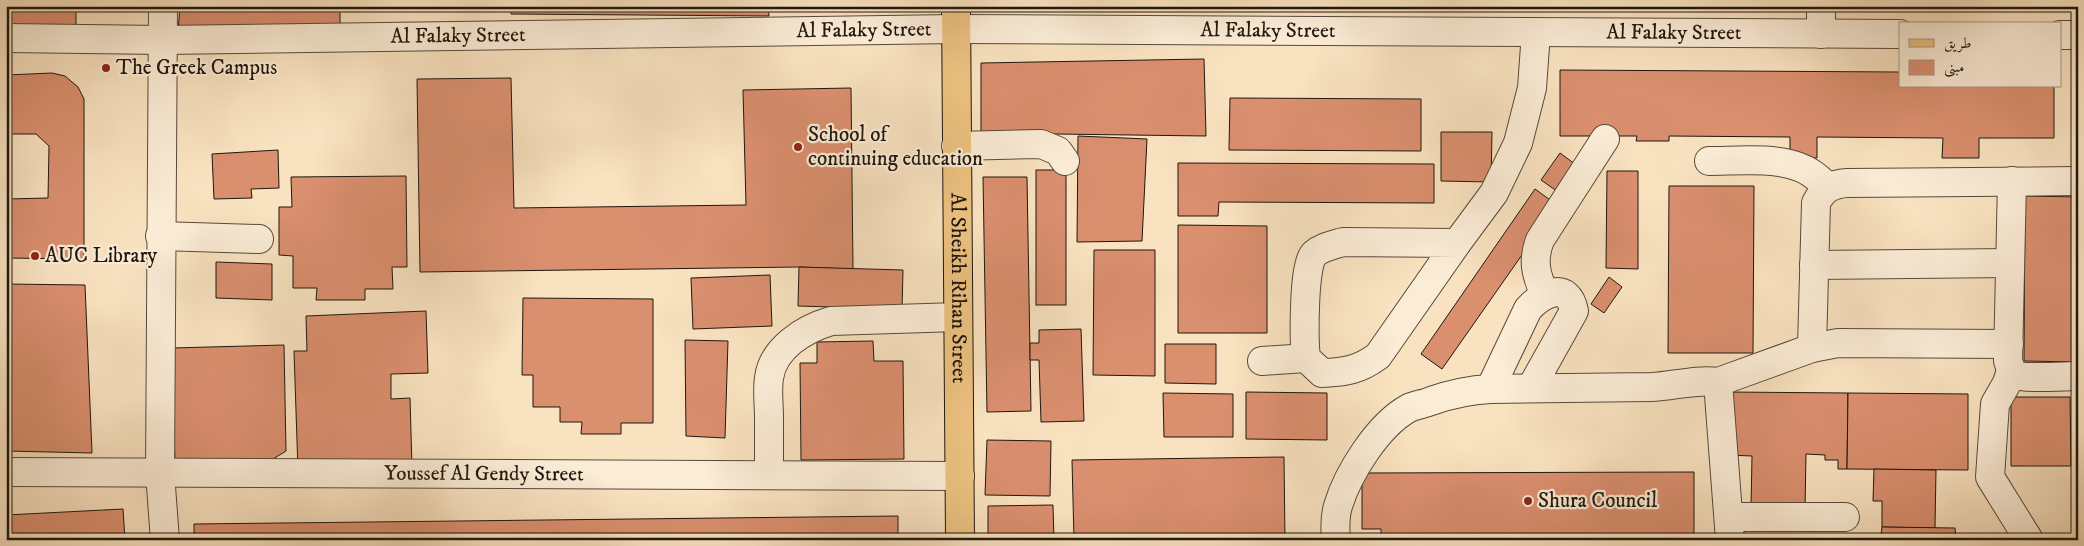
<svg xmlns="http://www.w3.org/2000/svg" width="2084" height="546" font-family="'IM FELL DW Pica',Amiri,serif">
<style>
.building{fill:#da8f6f;stroke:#1f170d}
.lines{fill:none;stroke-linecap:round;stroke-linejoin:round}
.minor-casing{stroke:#564a3a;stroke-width:30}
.major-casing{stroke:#1f170d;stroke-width:30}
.minor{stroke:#fbecd6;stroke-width:28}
.major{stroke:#ecc180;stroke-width:28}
.poi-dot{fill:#8f2418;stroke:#fbecd6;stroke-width:2}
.labels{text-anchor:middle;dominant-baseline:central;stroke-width:4.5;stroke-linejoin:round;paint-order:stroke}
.street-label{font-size:21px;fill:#1f170d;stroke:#fbecd6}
.poi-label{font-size:21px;fill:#1f170d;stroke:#fbecd6;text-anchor:start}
</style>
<rect width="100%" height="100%" fill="#f9e2c0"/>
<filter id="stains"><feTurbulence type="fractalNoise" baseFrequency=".004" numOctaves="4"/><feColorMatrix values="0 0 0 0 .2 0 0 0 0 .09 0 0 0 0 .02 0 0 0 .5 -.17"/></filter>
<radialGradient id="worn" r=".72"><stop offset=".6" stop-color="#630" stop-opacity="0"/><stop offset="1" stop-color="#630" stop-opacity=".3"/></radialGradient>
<!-- building -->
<g class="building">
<polygon points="6,6 76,6 76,36 6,37"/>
<polygon points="180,6 340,6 340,28 178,32"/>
<polygon points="511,6 768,6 769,16 511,14"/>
<rect x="2029" y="6" width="49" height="4"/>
<polygon points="1204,59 1206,136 981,133 981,63"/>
<polygon points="1560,70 1900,72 1900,86 2054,86 2054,138 1979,138 1979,158 1942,158 1943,138 1817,137 1817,158 1790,157 1790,137 1669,136 1669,141 1636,141 1637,136 1560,136"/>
<polygon points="52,73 65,76 78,87 84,99 84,259 6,258 6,199 48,198 49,146 36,134 6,134 6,75"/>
<rect x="2077" y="76" width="1" height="56"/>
<polygon points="511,78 514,208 746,205 743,90 851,88 853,269 799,267 420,272 417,79"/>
<polygon points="1230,98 1421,99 1421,151 1229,150"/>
<polygon points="1441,132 1492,132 1491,182 1441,181"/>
<polygon points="1078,136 1147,139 1142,241 1077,242"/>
<polygon points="278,150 279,188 251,189 252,198 214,199 212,154"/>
<polygon points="1560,153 1579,167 1561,194 1541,180"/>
<polygon points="1178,163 1434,164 1434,203 1219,202 1218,216 1178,216"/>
<rect x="1036" y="170" width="30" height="135"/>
<polygon points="1607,171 1638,171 1638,269 1606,268"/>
<polygon points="406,176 407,267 392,267 393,289 365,289 365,300 316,300 317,288 293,288 293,256 279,255 279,207 292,207 291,177"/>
<polygon points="983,177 1027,177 1031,411 987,412"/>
<polygon points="1669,186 1754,186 1753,353 1668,353"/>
<polygon points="1535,189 1557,205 1442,369 1421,354"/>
<polygon points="2025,196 2078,197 2078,362 2024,361"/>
<polygon points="1178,225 1267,226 1267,333 1178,333"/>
<polygon points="1094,250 1155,250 1155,376 1093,375"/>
<polygon points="216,262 272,264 272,300 216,298"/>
<polygon points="799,267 903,270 902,309 798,306"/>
<polygon points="770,275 772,326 693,329 691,278"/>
<polygon points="1609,277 1622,287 1604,313 1591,304"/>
<polygon points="6,284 85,285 92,453 6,451"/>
<polygon points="523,298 653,299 653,423 621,423 621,434 581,434 582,422 560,422 560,407 533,407 533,375 522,375"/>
<polygon points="426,311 428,373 391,374 391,399 410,398 412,467 298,471 294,351 307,351 306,316"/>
<polygon points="1081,329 1084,421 1041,422 1039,360 1030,360 1030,343 1039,343 1039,330"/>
<polygon points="685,340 728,341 725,438 686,436"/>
<polygon points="873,341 874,361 903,361 904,459 801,460 800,363 817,363 817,342"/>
<polygon points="1165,344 1216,344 1216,384 1165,383"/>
<polygon points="284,345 286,451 265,464 175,466 172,348"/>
<polygon points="1246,392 1327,393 1327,440 1246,439"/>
<polygon points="1727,392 1848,393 1847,469 1838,469 1838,460 1825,460 1825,455 1806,454 1805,507 1751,507 1752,456 1727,455"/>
<polygon points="1163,393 1233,394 1233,437 1164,437"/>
<polygon points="1848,393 1968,394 1968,470 1847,469"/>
<polygon points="2011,397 2070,397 2071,466 2011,466"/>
<polygon points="987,440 1051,441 1050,496 985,495"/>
<polygon points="1284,457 1285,540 1074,540 1072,460"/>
<polygon points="1874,469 1936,470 1935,528 1882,527 1882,501 1873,501"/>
<polygon points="1694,472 1694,540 1381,540 1381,529 1362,529 1362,473"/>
<polygon points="1053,505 1054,540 988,540 988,506"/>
<polygon points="123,509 125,540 6,540 6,515"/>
<polygon points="898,516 898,540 194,540 194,524"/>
<polygon points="1882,527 1955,528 1956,539 1972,540 1867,540 1867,535 1881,535"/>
</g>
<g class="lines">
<defs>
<g id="minor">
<polyline points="163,6 160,473 165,540"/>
<polyline points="1821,34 1821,6"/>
<polyline points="2060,35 2078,35"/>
<path id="s1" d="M6,38L162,40L955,29L1900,34"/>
<polyline points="956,146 1041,144 1058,151 1065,161"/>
<path d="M1709,161C1736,161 1774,157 1799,167C1811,171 1819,179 1828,187"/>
<path d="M2012,181L2008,361C2010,366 2011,372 2016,375C2025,379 2066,376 2078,376"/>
<polyline points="160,236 259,239"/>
<path d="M1457,243L1343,242C1333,245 1322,247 1314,254C1303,264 1304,342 1306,358L1322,373C1346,372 1359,370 1378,356L1457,243L1494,193L1518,143L1532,88L1536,32"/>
<polyline points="1814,265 2010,263"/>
<path d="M1545,295C1536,275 1532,261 1540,240L1605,139"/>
<path d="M1812,348L1816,203C1823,189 1832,184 1847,183L2078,181"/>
<polyline points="1262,361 1306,358"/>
<polyline points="2011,370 2007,383 1995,404 1990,477 2029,540"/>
<polyline points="1718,382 1730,540"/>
<path d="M1490,389L1528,309C1543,293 1568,280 1574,311L1531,388"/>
<path id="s2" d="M6,472L960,476"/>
<path d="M769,475C769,456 769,436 769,417C769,405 767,391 769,378C773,348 804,329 831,321L958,317"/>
<polyline points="1729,517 1845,517"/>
<path d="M1336,540C1335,529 1335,516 1338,506C1348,473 1378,425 1409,408C1415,405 1424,404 1431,401C1451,394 1469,390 1490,389L1651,387C1674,386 1696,379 1718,382L1812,348L1838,343L2009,344"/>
</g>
<g id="major">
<path id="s3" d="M956,6L960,540"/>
</g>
</defs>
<!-- minor casing -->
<use href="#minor" class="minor-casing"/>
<!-- major casing -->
<use href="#major" class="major-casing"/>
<!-- minor -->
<use href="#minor" class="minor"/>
<!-- major -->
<use href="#major" class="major"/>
</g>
<!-- markers -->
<g class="poi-dot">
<circle cx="106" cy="68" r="5"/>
<circle cx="798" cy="147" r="5"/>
<circle cx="35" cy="256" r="5"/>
<circle cx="1528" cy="501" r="5"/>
</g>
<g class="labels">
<!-- street labels -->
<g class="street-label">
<text stroke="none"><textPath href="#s1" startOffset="858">Al Falaky Street</textPath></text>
<text stroke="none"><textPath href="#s1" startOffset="1262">Al Falaky Street</textPath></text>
<text stroke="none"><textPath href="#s1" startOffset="1668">Al Falaky Street</textPath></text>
<text stroke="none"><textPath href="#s1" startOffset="452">Al Falaky Street</textPath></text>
<text stroke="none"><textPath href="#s3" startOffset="282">Al Sheikh Rihan Street</textPath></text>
<text stroke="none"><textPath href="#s2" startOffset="478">Youssef Al Gendy Street</textPath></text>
</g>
<!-- poi labels -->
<g class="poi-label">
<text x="116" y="68">The Greek Campus</text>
<text x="808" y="135">School of<tspan x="808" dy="24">continuing education</tspan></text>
<text x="45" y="256">AUC Library</text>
<text x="1538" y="501">Shura Council</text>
</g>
</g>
<!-- margin -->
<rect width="2084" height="546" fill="none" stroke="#f9e2c0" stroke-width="25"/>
<rect x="8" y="8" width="2069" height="531" fill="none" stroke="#1f170d" stroke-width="2.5"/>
<rect x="12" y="12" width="2059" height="521" fill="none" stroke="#1f170d"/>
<!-- legend -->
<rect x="1899" y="22" width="162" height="65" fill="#fbecd6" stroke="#a39786"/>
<rect x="1909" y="39" width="25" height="8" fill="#ecc180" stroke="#a39786"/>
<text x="1944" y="48" font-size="15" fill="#1f170d">طريق</text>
<rect x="1909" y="60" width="25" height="15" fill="#da8f6f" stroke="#a39786"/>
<text x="1944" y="72" font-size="15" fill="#1f170d">مبنى</text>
<rect width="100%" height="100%" filter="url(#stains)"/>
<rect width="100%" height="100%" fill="url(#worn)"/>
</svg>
